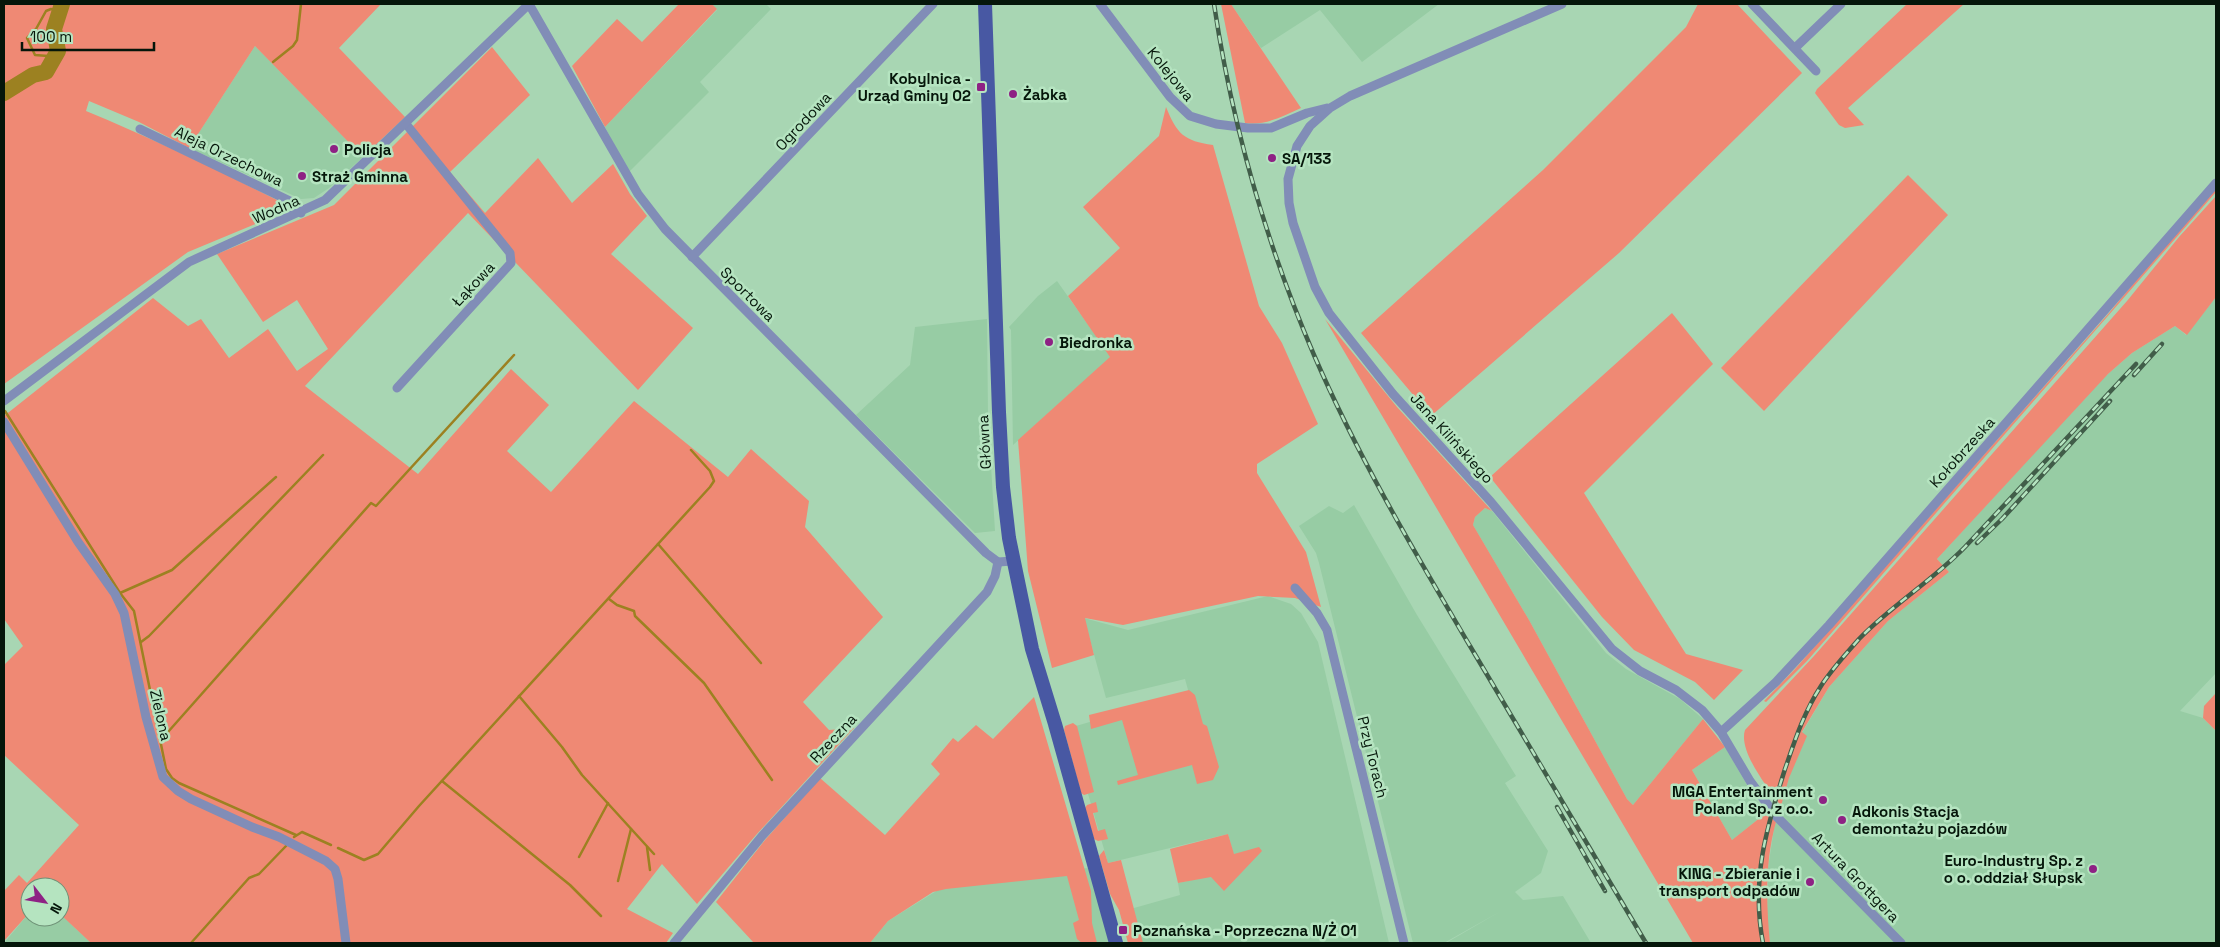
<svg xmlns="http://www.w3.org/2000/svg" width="2220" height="947" font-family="'Space Grotesk',sans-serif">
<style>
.built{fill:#97cca4}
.green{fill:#ef8974}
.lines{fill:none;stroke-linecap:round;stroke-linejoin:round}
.stream{stroke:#9c8121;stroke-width:2.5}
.river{stroke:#9c8121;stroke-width:16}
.minor{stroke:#818db7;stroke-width:9}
.primary{stroke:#4858a3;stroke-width:14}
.rail-casing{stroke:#415d49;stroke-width:4.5}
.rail{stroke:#b5e4c0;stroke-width:2.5;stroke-dasharray:8;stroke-linecap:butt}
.poi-dot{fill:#8e2184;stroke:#b5e4c0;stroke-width:2}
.labels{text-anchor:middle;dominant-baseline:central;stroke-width:5;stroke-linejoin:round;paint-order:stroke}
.street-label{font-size:15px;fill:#05160a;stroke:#b5e4c0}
.poi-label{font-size:15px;font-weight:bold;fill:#05160a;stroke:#b5e4c0;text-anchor:start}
</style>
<rect width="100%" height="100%" fill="#a8d6b3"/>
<!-- built -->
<g class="built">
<polygon points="712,4 766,4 771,9 700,82 709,92 629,172 605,127 717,10"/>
<polygon points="1231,4 1439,4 1362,62 1320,10 1261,48"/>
<polygon points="255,46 363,157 329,188 314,198 301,199 189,148"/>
<polygon points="1057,281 1111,357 1013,445 1011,330 1009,327 1038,296"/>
<polygon points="2216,297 2216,673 2180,711 2203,718 2216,731 2216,943 1770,943 1767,917 1768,868 1774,829 1802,733 1829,687 1888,621 1949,572 1937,559 2100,381 2132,353 2175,326 2186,335"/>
<polygon points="987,319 988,416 995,531 975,533 856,415 910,365 915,327"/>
<polygon points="1354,505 1417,615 1516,776 1505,783 1548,851 1541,873 1515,892 1523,900 1563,896 1591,943 1446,943 1501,911 1444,943 1413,943 1319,563 1316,553 1299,526 1329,506 1343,513"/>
<polygon points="1485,508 1492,511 1606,653 1626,669 1680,699 1703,719 1633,805 1627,799 1529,620 1473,525 1475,517"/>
<polygon points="1268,596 1291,604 1301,613 1318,642 1389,943 1135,943 1127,910 1180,895 1178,883 1238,870 1228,834 1108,863 1069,728 1162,701 1203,744 1185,679 1106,698 1084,618 1128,630"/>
<polygon points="1725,747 1754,797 1766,813 1732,840 1692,770"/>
<polygon points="1088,868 1110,943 870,943 888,921 946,885"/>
<polygon points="30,912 30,917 60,917 60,914 91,943 4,943"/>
</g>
<!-- green -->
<g class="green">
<path d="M4,4H381L339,48L405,117L363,157L255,46L189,148L139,122L89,101L86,111C154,139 220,171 285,204L287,208L284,212L188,252L4,384Z"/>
<polygon points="679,4 712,4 717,9 605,127 572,66 617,19 642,42"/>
<path d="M1221,4H1231L1301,108C1283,116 1265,126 1245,123Z"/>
<polygon points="1698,4 1737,4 1802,73 1619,253 1431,416 1361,333 1543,170 1686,27"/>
<polygon points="1907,4 1964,4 1848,108 1864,125 1845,128 1839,125 1815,93 1817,89"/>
<polygon points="492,47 530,95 450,172 485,213 538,158 572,203 613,164 630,194 647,216 611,254 693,328 638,390 468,213 305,386 418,474 511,369 549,405 507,451 551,492 634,401 728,477 751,449 809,501 805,527 883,617 803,702 829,730 854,728 756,835 697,904 662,864 627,909 673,933 666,943 91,943 60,914 60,887 30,887 30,912 4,941 4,891 19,875 27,883 79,825 4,755 4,665 23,646 4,619 4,416 153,298 188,326 201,319 229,358 268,329 297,371 328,349 297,300 263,322 217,254 334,205"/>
<path d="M1166,107C1177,134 1184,141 1213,145L1259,306L1282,343L1318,424L1257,464V473L1306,552L1321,607L1295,598L1258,596L1123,625L1085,618L1094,655L1052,668L1028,571L1018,440L1110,357L1068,296L1120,248L1083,207L1159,136Z"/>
<polygon points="1908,175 1948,215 1764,411 1721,368"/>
<polygon points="2216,188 2216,192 1807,661 1766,702 1764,701 1795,669 2109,313 2162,249"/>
<path d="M2216,196V297L2187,335L2175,326L2132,353L2108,374L1937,559L1949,572L1888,621L1829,687L1802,732L1807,736L1789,778L1781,806C1768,788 1738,751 1745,730L1814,656L2127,301L2179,237Z"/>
<polygon points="1672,313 1713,364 1584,493 1686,654 1743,670 1714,700 1695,682 1634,650 1602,617 1490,477"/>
<path d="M1325,319L1397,407L1492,511L1485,508L1475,517L1473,525L1529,620L1627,799L1633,805L1703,719L1725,747L1692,770L1732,840L1766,813L1776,822C1765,861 1766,903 1770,943H1693Z"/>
<polygon points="1189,690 1195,695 1203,724 1207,726 1219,767 1213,780 1197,784 1192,765 1118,785 1117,781 1138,775 1122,720 1091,729 1089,715"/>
<polygon points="2216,693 2216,731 2203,718 2204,706"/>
<polygon points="1034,697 1091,891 1092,923 1097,943 1082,943 1077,939 1073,923 1079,920 1067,876 946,889 933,892 888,921 870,943 754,943 716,902 765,840 820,778 885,835 940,774 931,764 953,738 958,742 976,725 993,739"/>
<polygon points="1073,723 1077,726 1094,792 1084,795 1081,793 1064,730 1065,726"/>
<polygon points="1096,802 1098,812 1093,813 1098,831 1105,829 1108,839 1098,841 1094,839 1085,808 1087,805"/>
<polygon points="1228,834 1234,854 1259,847 1262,851 1224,891 1211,877 1178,883 1170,849"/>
<polygon points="1104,850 1108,863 1121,860 1143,943 1128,943 1119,910 1110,894 1099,856"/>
</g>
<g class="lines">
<!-- stream -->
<g class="stream">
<polyline points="52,59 48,56 35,55 27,38 36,29 46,11 51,9 60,11"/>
<polyline points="273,62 293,46 297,40 301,4"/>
<polyline points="5,411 120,593 134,611 166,769 172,778 179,783 296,835"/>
<polyline points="658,544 761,663"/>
<polyline points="120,593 172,570 276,477"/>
<polyline points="609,599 617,605 634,611 635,616 704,683 772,780"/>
<polyline points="141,642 149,636 323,455"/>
<polyline points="519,696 562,747 582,775 654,854"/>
<polyline points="160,741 371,503 376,506 514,355"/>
<polyline points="442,781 570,885 601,916"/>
<polyline points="294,837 302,832 331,845"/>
<polyline points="647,847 650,870"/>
<polyline points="338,848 364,860 378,854 419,806 710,487 714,481 710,471 691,450"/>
<polyline points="579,857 608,803"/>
<polyline points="618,881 631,829"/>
<polyline points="191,943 249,878 259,874 286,846"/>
</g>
<!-- river -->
<polyline class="river" points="4,93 33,75 46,72 58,51 54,29 62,4"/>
<!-- minor -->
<g class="minor">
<polyline points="529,4 638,194 665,229 986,553 998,562 1013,561"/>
<polyline points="1100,4 1170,97 1190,116 1216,124 1248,128 1271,128 1307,113 1327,108"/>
<polyline points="1562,4 1350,96 1330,108 1310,126 1297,146 1288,179 1289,203 1293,223 1315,287 1329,313 1393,394 1491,502 1612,649 1640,671 1676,690 1702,710 1721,732 1750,781 1776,816 1901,943"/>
<polyline points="1752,4 1816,71"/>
<polyline points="1795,48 1841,4"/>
<polyline points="140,129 292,202 301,213"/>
<polyline points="692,257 933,4"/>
<polyline points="397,388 511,263 510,253 406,124"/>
<polyline points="4,401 189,262 325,200 529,4"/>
<polyline points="4,422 78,542 115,594 124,613 146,717 163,777 178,791 191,799 252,827 279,837 326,861 335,869 338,879 346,943"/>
<polyline points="1295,588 1317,613 1327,630 1404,943"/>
<polyline points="1721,732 1776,682 1829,625 2216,183"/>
<polyline points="674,943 762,836 987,592 995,576 998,562"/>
</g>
<!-- primary -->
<polyline class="primary" points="985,4 999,412 1003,487 1009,538 1032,649 1055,724 1116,943"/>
<defs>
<g id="rail">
<path d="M1214,4C1232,124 1266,243 1314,355C1358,457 1414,551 1470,646C1529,745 1587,844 1646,943"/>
<polyline points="2134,375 2162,344"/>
<polyline points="1977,543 2002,519 2110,401"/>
<polyline points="1557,807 1605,891"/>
<path d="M1763,943C1751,880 1766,829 1785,769C1795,740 1804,712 1821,686C1832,669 1846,654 1859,639C1892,605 1932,581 1965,547L2136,364"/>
</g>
</defs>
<!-- rail casing -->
<use href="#rail" class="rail-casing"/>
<!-- rail -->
<use href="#rail" class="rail"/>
</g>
<!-- markers -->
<g class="poi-dot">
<rect x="976" y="82" width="10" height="10" rx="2.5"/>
<circle cx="1013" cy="94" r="5"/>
<circle cx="334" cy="149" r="5"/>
<circle cx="1272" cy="158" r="5"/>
<circle cx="302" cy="176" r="5"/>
<circle cx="1049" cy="342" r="5"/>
<circle cx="1823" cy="800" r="5"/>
<circle cx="1842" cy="820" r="5"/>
<circle cx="2093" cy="869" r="5"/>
<circle cx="1810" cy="882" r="5"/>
<rect x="1118" y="925" width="10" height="10" rx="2.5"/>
</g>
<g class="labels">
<!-- street labels -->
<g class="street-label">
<text transform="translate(1171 74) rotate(51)">Kolejowa</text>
<text transform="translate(803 121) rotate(-47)">Ogrodowa</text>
<text transform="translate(229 156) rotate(26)">Aleja Orzechowa</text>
<text transform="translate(276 209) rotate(-24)">Wodna</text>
<text transform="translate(473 284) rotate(-47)">Łąkowa</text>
<text transform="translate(748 294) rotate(45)">Sportowa</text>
<text transform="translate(1452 438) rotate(48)">Jana Kilińskiego</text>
<text transform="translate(984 442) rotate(-93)">Główna</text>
<text transform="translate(1962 452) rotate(-48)">Kołobrzeska</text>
<text transform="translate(161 715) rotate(77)">Zielona</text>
<text transform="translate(833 738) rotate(-47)">Rzeczna</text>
<text transform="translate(1373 757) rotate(76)">Przy Torach</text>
<text transform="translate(1856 877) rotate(46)">Artura Grottgera</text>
</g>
<!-- poi labels -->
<g class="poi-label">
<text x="971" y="78" text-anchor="end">Kobylnica -<tspan x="971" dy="17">Urząd Gminy 02</tspan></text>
<text x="1023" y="94">Żabka</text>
<text x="344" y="149">Policja</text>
<text x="1282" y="158">SA/133</text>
<text x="312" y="176">Straż Gminna</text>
<text x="1059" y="342">Biedronka</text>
<text x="1813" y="791" text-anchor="end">MGA Entertainment<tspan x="1813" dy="17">Poland Sp. z o.o.</tspan></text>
<text x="1852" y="811">Adkonis Stacja<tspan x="1852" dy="17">demontażu pojazdów</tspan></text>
<text x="2083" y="860" text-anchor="end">Euro-Industry Sp. z<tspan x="2083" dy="17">o o. oddział Słupsk</tspan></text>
<text x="1800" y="873" text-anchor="end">KING - Zbieranie i<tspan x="1800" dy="17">transport odpadów</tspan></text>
<text x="1133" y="930">Poznańska - Poprzeczna N/Ż 01</text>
</g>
</g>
<!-- border -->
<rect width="2220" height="947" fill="none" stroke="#05160a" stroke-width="10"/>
<!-- north arrow -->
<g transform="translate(45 902) rotate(121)"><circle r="24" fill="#b5e4c0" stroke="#6f9277"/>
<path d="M0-4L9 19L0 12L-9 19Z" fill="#8e2184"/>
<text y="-8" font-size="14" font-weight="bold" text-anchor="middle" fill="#05160a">N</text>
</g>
<!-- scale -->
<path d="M22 42v8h132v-8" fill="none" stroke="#05160a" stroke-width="2.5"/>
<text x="30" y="42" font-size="15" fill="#05160a" stroke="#b5e4c0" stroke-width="4" paint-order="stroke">100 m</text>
</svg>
